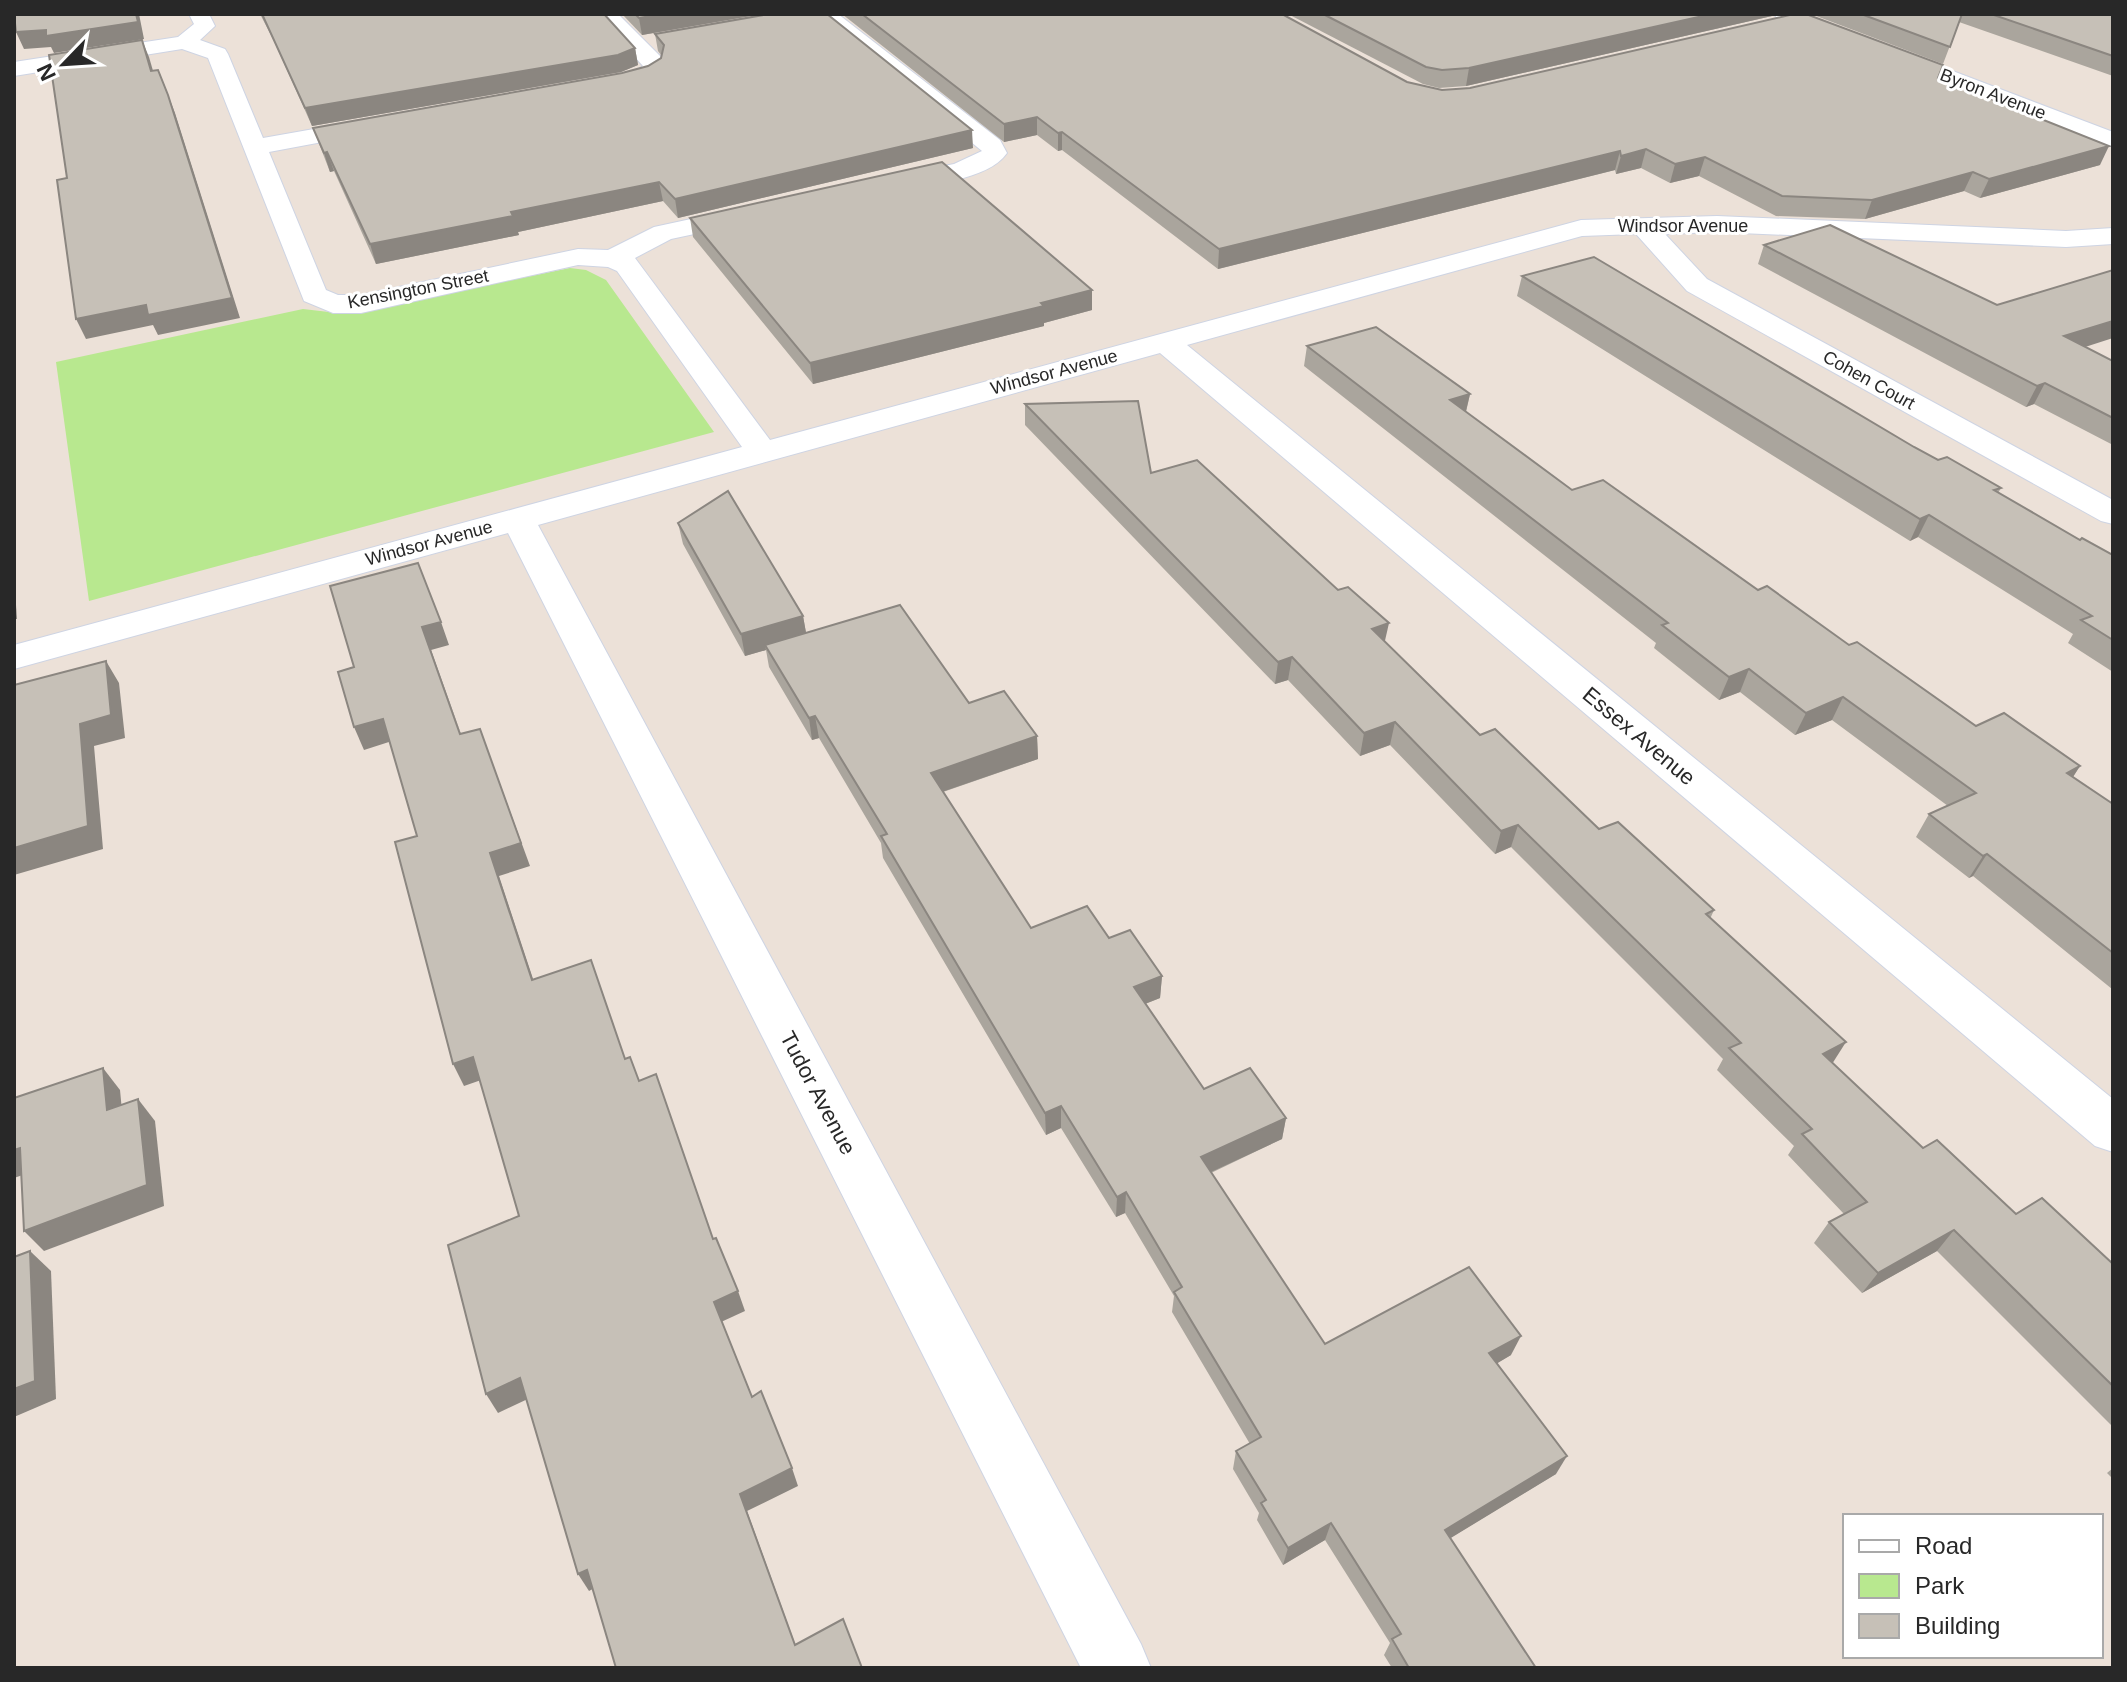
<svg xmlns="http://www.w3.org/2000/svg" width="2127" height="1682" font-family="Helvetica,sans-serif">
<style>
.green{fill:#b8e88f}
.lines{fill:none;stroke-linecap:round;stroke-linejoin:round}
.minor-casing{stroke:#ced4e3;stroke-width:2}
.minor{fill:#fff;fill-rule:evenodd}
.wall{fill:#aaa59d}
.shaded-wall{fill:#8b8680}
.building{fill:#c6c0b7;stroke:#8b8680;stroke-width:2}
.labels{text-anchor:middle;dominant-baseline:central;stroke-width:6;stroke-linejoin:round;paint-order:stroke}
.far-street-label{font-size:18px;fill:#282828;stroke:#fff}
.street-label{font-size:22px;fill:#282828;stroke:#fff}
</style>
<rect width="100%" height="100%" fill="#ece1d8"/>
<!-- green -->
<polygon class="green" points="570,268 586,270 606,280 714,432 89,601 56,362 303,309 346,314"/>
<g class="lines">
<defs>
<g id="minor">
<polygon points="189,14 209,14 215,26 200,40 225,49 228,54 263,138 376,118 384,120 388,125 384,130 376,132 269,152 326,290 338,295 361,295 578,249 608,250 654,227 751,206 760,208 764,214 760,220 671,239 635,258 770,440 1581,220 1717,216 2066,231 2113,228 2113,244 2066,247 1717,232 1665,234 1707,279 2113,500 2113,524 2101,521 1687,291 1636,234 1582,236 1187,345 2113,1099 2113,1152 2095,1146 1160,353 538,525 1141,1644 1151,1668 1081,1668 508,533 14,669 14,645 742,447 617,271 608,267 578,265 361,313 333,313 304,301 208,58 182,49 14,76 14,62 178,37 194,24"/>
<path d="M596,14H618L661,57L665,68C653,84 616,94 597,89L594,84L597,79L635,71L643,66Z"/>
<path d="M815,14H838L1000,140L1007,153C988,181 924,185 892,191L883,188L879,183L883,178L954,164L982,151Z"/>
<polygon points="1774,14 1803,14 2113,132 2113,147 1777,18"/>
</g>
</defs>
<!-- minor casing -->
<use href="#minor" class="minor-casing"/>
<!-- minor -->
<use href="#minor" class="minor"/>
</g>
<!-- wall -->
<g class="wall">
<polygon points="260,14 604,14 635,48 638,65 621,72 312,126 273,39"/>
<polygon points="622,14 762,14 642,35"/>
<polygon points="842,14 1282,14 1407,82 1442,90 1938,78 2100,165 1980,198 1964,191 1865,219 1776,216 1699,176 1670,183 1641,168 1616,174 1615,170 1218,269 1062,150 1058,151 1037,135 1004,142"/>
<polygon points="1288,14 1773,14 1772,16 1466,86 1439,88 1423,84"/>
<polygon points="1811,14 2113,14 2113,76 1959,22 1943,64"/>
<polygon points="655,34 973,148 678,218 663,201 518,232 519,235 376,264 334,171 330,172 313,128 622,73 648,66 661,58 661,55 658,51"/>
<polygon points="690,218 1092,290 1092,310 1044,323 1044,326 813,384 693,237"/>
<polygon points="1764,245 2085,347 2113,361 2113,445 2034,404 2026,407 1758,264"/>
<polygon points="1522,276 1914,447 1938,460 2001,488 1998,493 2080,540 2113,555 2113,672 2068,643 2073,634 1918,537 1910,541 1517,296"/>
<polygon points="1307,346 1470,394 1466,412 1572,490 1758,590 1849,645 1976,726 2080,766 2073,777 2113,804 2113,988 2112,989 1973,876 1969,878 1916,837 1929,814 1948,806 1832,720 1795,735 1740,692 1719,700 1654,648 1656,643 1304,366"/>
<polygon points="1025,404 1151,473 1385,642 1480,735 1599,829 1714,910 1710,919 1832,1063 1923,1148 2016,1214 2113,1264 2113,1427 1937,1251 1862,1293 1814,1243 1829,1222 1844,1214 1788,1155 1794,1146 1717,1070 1723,1059 1511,847 1495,854 1390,745 1360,756 1288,680 1275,684 1025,425"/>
<polygon points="678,523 803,616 806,633 969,703 1037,736 1038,759 943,792 1031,928 1109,938 1162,976 1160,998 1145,1004 1204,1089 1286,1118 1282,1139 1211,1173 1325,1344 1511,1355 1497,1363 1556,1474 1450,1538 1536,1668 1392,1668 1384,1655 1390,1643 1325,1540 1283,1565 1257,1520 1259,1513 1233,1469 1236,1451 1250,1444 1172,1312 1174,1296 1125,1213 1116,1217 1061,1128 1046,1135 883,858 881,843 819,738 812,740 769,667 766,650 745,656 683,544"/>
<polygon points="2113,1468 2113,1479 2107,1473"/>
</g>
<!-- shaded-wall -->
<g class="shaded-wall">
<polygon points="139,14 144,39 54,53 51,47 24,49 16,32"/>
<polygon points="662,14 762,14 642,35 639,18"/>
<polygon points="1712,14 1773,14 1772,16 1466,86 1469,68"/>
<polygon points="142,40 149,57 158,88 151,71"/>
<polygon points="635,48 638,65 621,72 312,126 305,108"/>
<polygon points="168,95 175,113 240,318 158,335 153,325 86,339 76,319"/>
<polygon points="1037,117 1037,135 1004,142 1004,124"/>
<polygon points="972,130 973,148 678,218 675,199"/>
<polygon points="1062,132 1062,150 1058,151 1058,133"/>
<polygon points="2109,146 2100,165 1980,198 1989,179"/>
<polygon points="1646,149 1641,168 1616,174 1621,156"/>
<polygon points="1620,151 1615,170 1218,269 1219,249"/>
<polygon points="327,152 334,171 330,172 324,153"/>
<polygon points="1705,157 1699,176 1670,183 1675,164"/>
<polygon points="1973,172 1964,191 1865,219 1872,200"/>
<polygon points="659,182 663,201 518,232 519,235 376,264 370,244 511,212"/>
<polygon points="1092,290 1092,310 1044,323 1044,326 813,384 810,363"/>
<polygon points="2113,321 2113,338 2054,357 2064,336"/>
<polygon points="2045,383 2034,404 2026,407 2037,386"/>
<polygon points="1470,394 1465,415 1450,400"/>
<polygon points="1929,515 1918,537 1910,541 1920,519"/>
<polygon points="14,577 17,619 14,619"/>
<polygon points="803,616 807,638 765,645 766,650 745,656 741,634"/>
<polygon points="441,622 449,645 431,650 469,757 422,627"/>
<polygon points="1389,623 1384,645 1372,629"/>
<polygon points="1292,657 1288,680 1275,684 1278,662"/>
<polygon points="106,661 119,683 125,738 94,746 103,849 14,875 14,848"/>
<polygon points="1749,669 1740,692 1719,700 1729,677"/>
<polygon points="1843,697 1832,720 1795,735 1806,713"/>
<polygon points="815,716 819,738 812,740 809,718"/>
<polygon points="383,719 392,741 364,750 354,727"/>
<polygon points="1395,722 1390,745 1360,756 1364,733"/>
<polygon points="480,729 530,866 499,876 541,1003 532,980 490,853"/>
<polygon points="1037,736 1038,759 933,795 931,773"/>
<polygon points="2080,766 2065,789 2067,773"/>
<polygon points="1518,825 1511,847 1495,854 1501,831"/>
<polygon points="1987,854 1973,876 1969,878 1983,856"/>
<polygon points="1162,976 1160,998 1132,1009 1134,987"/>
<polygon points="1846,1042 1832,1064 1823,1054"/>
<polygon points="473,1057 484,1079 464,1086 453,1064"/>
<polygon points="103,1068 120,1090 124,1132 107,1110"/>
<polygon points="138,1099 155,1121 164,1206 44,1251 24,1231"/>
<polygon points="1061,1106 1061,1128 1046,1135 1045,1113"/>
<polygon points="1286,1118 1282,1139 1198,1178 1201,1157"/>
<polygon points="20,1148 40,1169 14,1178 14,1150"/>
<polygon points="1126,1192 1125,1213 1116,1217 1117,1197"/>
<polygon points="1954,1230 1937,1251 1862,1293 1878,1273"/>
<polygon points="30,1251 51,1271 56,1399 14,1417 14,1389"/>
<polygon points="738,1291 745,1311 721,1322 714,1302"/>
<polygon points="1521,1336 1511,1355 1481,1373 1489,1353"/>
<polygon points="520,1378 532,1397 498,1413 486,1394"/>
<polygon points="1567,1456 1556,1474 1436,1547 1445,1530"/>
<polygon points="792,1468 798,1486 747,1511 801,1660 740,1494"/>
<polygon points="1331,1523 1325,1540 1283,1565 1288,1548"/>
<polygon points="587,1570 598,1586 589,1591 578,1574"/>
</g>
<!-- building -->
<g class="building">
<polygon points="14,14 136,14 138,22 46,36 46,30 16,32"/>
<polygon points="262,14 604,14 635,48 618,55 305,108"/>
<polygon points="635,14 662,14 639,18"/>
<polygon points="769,14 827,14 972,130 675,199 659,182 511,212 513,216 370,244 327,152 324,153 313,128 622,73 648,66 661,58 664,45 655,34"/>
<polygon points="862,14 1282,14 1407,82 1442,90 1470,88 1794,14 1806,14 1943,65 1938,78 2109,146 1989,179 1973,172 1872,200 1782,196 1705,157 1675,164 1646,149 1621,156 1620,151 1219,249 1062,132 1058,133 1037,117 1004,124"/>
<polygon points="1323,14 1712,14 1469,68 1442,70 1426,67"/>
<polygon points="1861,14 1962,14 1950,47"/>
<polygon points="1991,14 2113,14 2113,56"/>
<polygon points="142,40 151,71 158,70 168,95 232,298 148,315 146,305 76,319 57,180 67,178 49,55"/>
<polygon points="942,162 1092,290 1041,303 1044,306 810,363 690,218"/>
<polygon points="1830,225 1997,305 2113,270 2113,321 2064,336 2113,361 2113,418 2045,383 2037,386 1764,245"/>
<polygon points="1594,257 1914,447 1938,460 1947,457 2001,488 1994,490 2080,540 2082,538 2113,555 2113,640 2081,620 2092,616 1929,515 1920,519 1522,276"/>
<polygon points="1376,327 1470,394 1450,400 1572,490 1603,480 1758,590 1767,586 1849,645 1857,642 1976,726 2004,713 2080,766 2067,773 2113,804 2113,953 1987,854 1983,856 1929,814 1976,793 1843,697 1806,713 1749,669 1729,677 1662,625 1668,623 1307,346"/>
<polygon points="1138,401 1151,473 1197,460 1338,590 1348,587 1389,623 1372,629 1480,735 1495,729 1599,829 1618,822 1714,910 1706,914 1846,1042 1823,1054 1923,1148 1937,1140 2016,1214 2042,1198 2113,1264 2113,1386 1954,1230 1878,1273 1829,1222 1867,1202 1802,1134 1812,1129 1729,1048 1741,1043 1518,825 1501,831 1395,722 1364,733 1292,657 1278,662 1025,404"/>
<polygon points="728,491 803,616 741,634 678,523"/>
<polygon points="418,563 441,622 422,627 460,734 480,729 521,843 490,853 532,980 591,960 625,1059 630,1057 639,1081 656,1074 713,1239 716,1238 738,1291 714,1302 752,1397 761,1391 792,1468 740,1494 795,1645 843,1619 862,1668 616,1668 587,1570 578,1574 520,1378 486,1394 448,1245 519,1216 473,1057 453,1064 395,842 417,836 383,719 354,727 338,672 354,667 330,586"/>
<polygon points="900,605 969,703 1004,691 1037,736 931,773 1031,928 1087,906 1109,938 1130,930 1162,976 1134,987 1204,1089 1250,1068 1286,1118 1201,1157 1325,1344 1469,1267 1521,1336 1489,1353 1567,1456 1445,1530 1536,1668 1409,1668 1392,1639 1401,1634 1331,1523 1288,1548 1261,1503 1266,1500 1236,1451 1261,1437 1174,1292 1182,1287 1126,1192 1117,1197 1061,1106 1045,1113 881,836 887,834 815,716 809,718 765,645"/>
<polygon points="106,661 111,715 80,724 88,826 14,848 14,685"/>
<polygon points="103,1068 107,1110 138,1099 147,1185 24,1231 20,1148 14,1150 14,1098"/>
<polygon points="30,1251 35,1381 14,1389 14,1257"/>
</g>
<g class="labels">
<!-- far-street labels -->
<g class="far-street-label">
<text transform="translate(1993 94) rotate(21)">Byron Avenue</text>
<text x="1683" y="226">Windsor Avenue</text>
<text transform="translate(418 289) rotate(-11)">Kensington Street</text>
<text transform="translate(1054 372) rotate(-15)">Windsor Avenue</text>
<text transform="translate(1869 380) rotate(29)">Cohen Court</text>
<text transform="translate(429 543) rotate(-15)">Windsor Avenue</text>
</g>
<!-- street labels -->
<g class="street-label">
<text transform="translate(1639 736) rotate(40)">Essex Avenue</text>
<text transform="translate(818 1093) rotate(62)">Tudor Avenue</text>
</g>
</g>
<!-- border -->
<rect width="2127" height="1682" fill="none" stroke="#282828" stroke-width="32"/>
<!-- legend -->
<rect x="1843" y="1514" width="260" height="144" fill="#ffffff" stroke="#a9a9a9" stroke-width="2"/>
<rect x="1859" y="1540" width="40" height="12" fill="#ffffff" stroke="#a9a9a9" stroke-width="2"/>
<text x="1915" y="1554" font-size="24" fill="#282828">Road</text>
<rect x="1859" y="1574" width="40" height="24" fill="#b8e88f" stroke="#a9a9a9" stroke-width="2"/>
<text x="1915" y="1594" font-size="24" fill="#282828">Park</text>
<rect x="1859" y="1614" width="40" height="24" fill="#c6c0b7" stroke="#a9a9a9" stroke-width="2"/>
<text x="1915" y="1634" font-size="24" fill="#282828">Building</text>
<!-- north arrow -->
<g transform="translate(64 64) rotate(245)" stroke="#ffffff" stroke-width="6" paint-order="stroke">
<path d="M0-6L14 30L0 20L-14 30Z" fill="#282828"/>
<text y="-12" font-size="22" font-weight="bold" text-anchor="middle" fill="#282828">N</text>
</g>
</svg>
